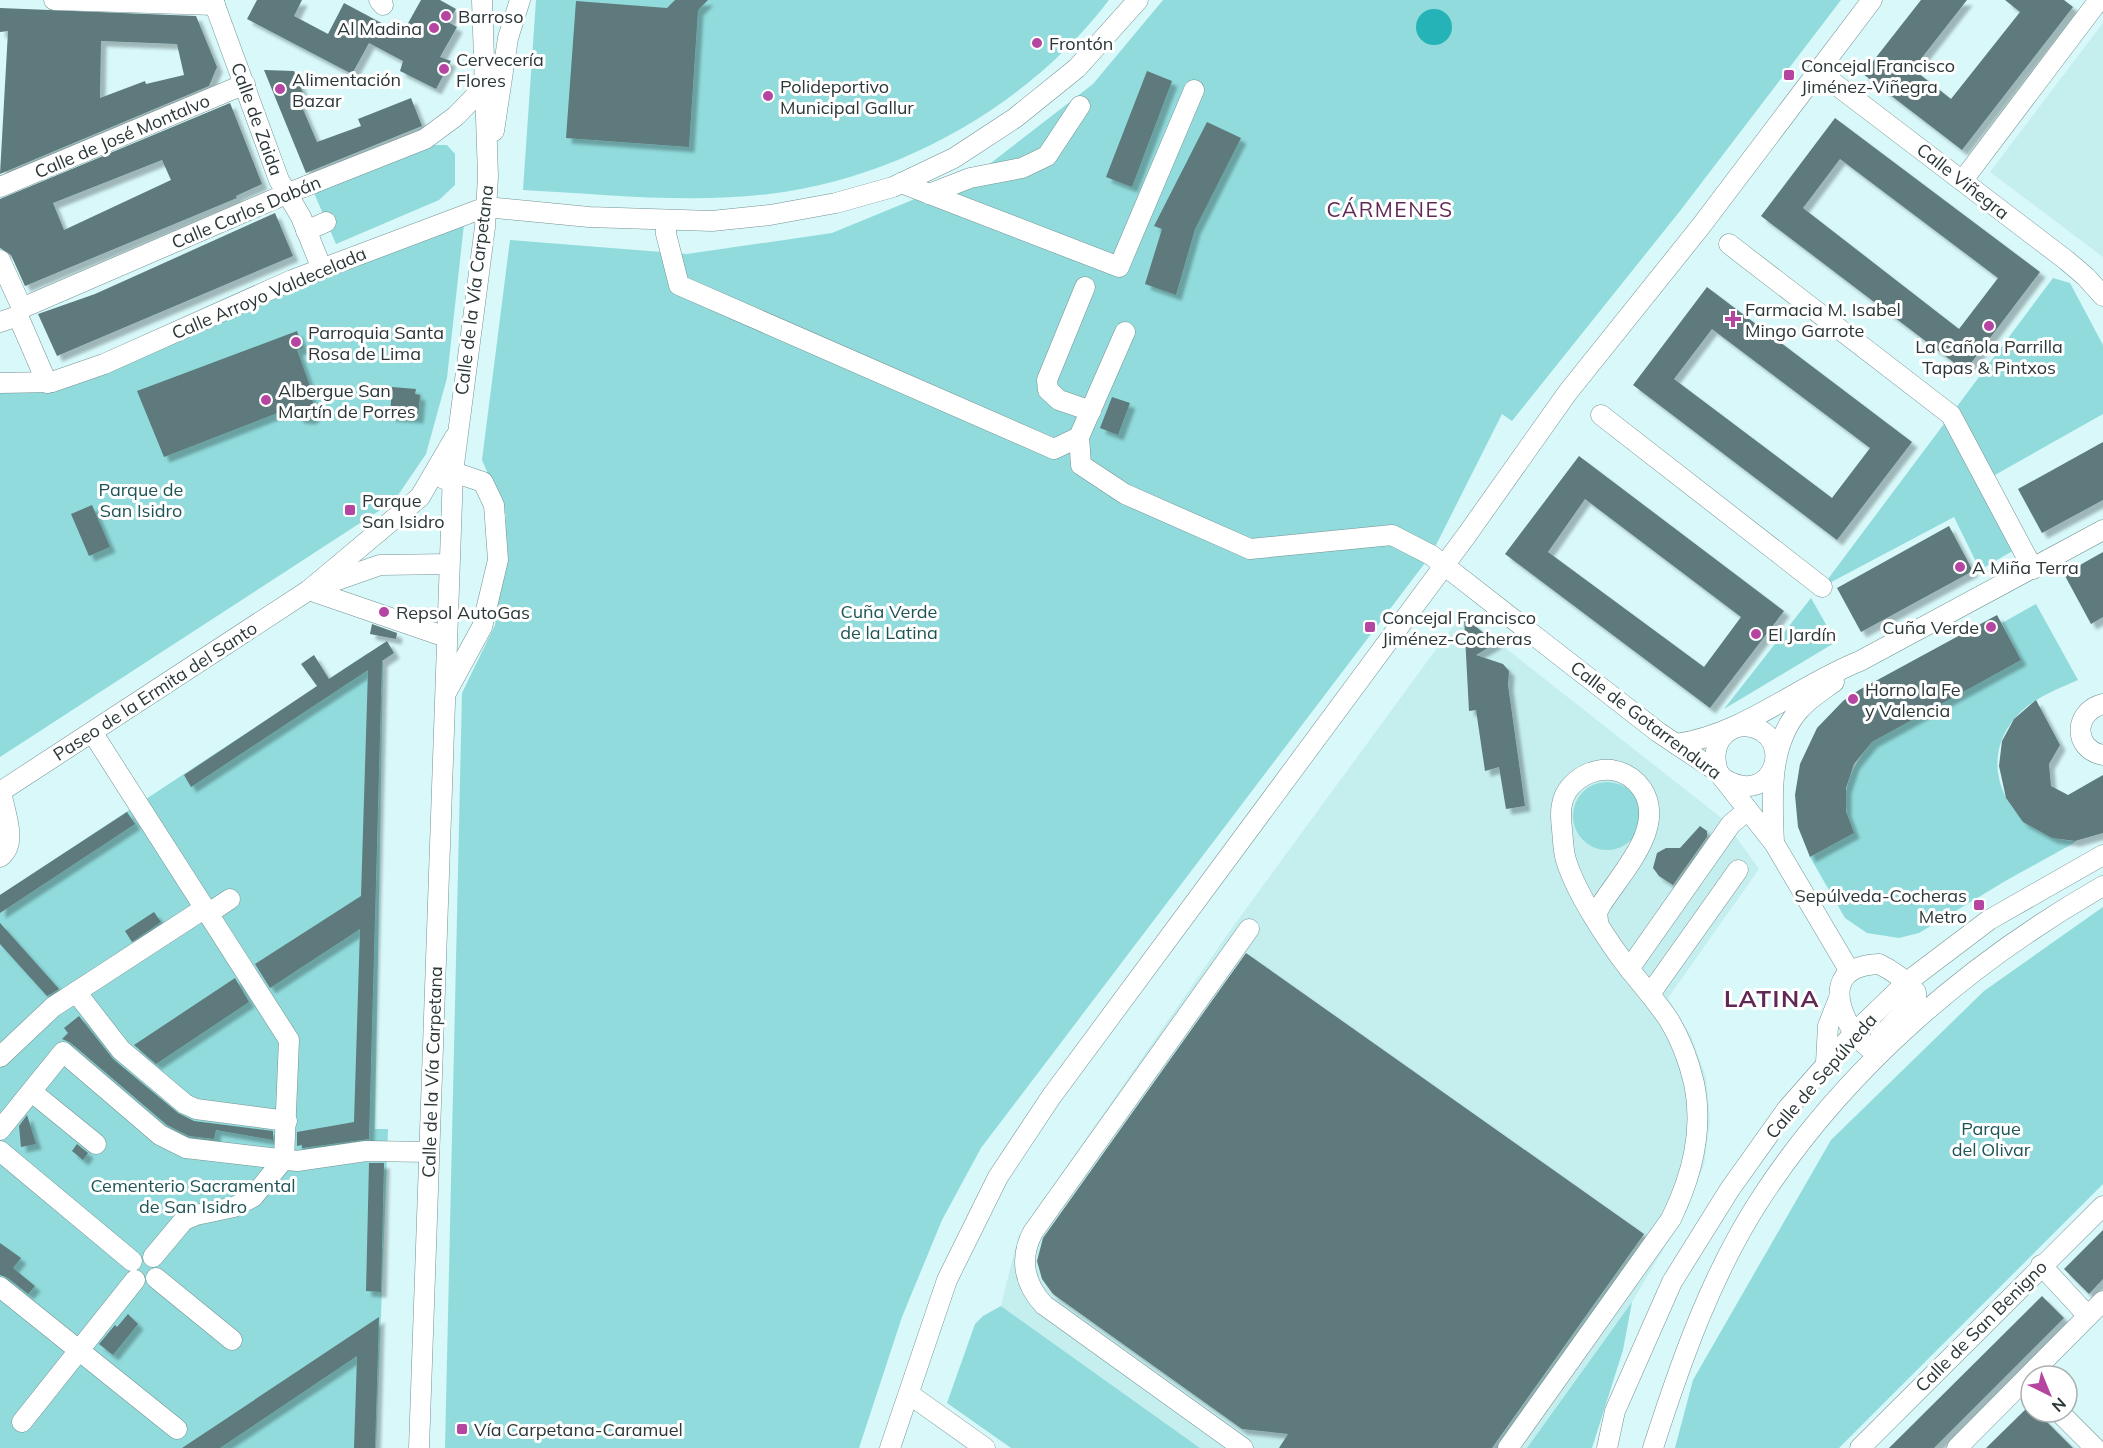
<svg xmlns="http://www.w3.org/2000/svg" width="2103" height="1448" font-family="Mulish,sans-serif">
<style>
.built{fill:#c5eeef}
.green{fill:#91dbdc}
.water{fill:#26b3b7}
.building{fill:#5e7a7b;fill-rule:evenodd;filter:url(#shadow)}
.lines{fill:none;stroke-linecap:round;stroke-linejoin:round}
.minor-casing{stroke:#759293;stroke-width:21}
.minor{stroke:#fff;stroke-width:20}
.poi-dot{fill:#b645a1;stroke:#fff;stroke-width:2}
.labels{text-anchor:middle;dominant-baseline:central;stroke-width:6;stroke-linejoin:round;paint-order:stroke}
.poi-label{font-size:18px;fill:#2b3738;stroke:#fff;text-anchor:start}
.street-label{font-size:18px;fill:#2b3738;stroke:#fff}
.park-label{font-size:18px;fill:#1d5455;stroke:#fff}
.quarter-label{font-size:21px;letter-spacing:1.5px;fill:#602955;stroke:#fff}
.district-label{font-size:24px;font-weight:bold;letter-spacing:1.5px;fill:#602955;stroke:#fff}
</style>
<defs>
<filter id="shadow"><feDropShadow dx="5.5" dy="5.5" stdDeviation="1.5" flood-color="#0004"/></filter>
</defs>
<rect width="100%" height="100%" fill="#d8f8f9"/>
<!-- built -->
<g class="built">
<polygon points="2103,23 2103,257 1990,172"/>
<polygon points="1462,614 1724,820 1759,869 1668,998 1691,1036 1706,1077 1710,1121 1704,1165 1683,1216 1632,1302 1527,1448 1200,1448 1001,1306 1018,1237 1232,928"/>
</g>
<!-- green -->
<g class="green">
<path d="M536,0H1109C1029,105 900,178 769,194C688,204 604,194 523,190Z"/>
<polygon points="1163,0 1841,0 1680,211 1512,421 1502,414 1431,555 981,1148 942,1220 902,1317 859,1448 445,1448 462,693 495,625 506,515 482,460 510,240 687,254 832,233 978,173 1093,84"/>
<polygon points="431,145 447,145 455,154 455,185 439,200 336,244 314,193"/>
<polygon points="465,215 447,378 426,454 394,501 0,757 0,382 47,383"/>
<polygon points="2053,278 2070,283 2103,345 2103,414 1986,480 2021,546 1980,570 1954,517 1822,587"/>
<polygon points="1811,598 1836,642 1724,709"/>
<path d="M2036,604L2078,680C2055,690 2031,699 2015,718C1972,768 2014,838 2075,841L2074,843L2007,880L1919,933L1899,938L1867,933L1845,918L1810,857L1853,833C1838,795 1847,772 1872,742L2020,659L2002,623Z"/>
<polygon points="368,653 383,662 375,1129 388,1129 376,1448 0,1448 0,895"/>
<circle cx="1607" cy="816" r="34"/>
<polygon points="2103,907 2103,1184 1839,1448 1675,1448 1693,1380 1831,1140 1984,991"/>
<polygon points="1632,1302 1623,1350 1592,1448 1527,1448"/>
<polygon points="1001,1306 1200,1448 1011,1448 947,1403 975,1324 983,1316"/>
</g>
<!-- water -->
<circle class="water" cx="1434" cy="27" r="18"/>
<!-- building -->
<g class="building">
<polygon points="257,0 302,0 294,16 328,34 344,3 402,34 421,0 440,0 456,9 448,22 457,27 440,57 451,61 436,89 400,71 403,61 369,43 352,74 247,19"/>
<polygon points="675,0 708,0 698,10 689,147 566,138 576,1 667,8"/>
<polygon points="1921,0 1967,0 1913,69 1951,99 2020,12 2005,0 2064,0 2073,7 1962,150 1863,74"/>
<path d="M0,8L196,16L217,67L209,86L0,174L8,31L0,32ZM101,41L177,44L184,75L146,84L145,81L100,98Z"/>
<polygon points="264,70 294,71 305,98 299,100 317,142 361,126 358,119 411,98 422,126 306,173"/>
<polygon points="1147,71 1172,81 1132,187 1106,177"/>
<path d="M230,103L262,184L236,196L237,198L25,286L11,255L0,248V199ZM162,160L171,180L64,230L53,203Z"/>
<path d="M1835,118L2040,272L1965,371L1761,216ZM1840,159L1998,278L1959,329L1803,208Z"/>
<polygon points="1207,122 1241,138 1195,229 1176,295 1145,284 1162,229 1154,226"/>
<polygon points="275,213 293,256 57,356 38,314 95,294"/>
<path d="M1707,287L1912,442L1837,540L1633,385ZM1712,329L1870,448L1832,498L1674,379Z"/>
<polygon points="297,331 303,348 297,350 311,389 309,392 316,410 314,416 310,419 299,418 293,407 164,457 137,391"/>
<polygon points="392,387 416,389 415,394 420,395 418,418 390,416"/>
<polygon points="1112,397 1130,403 1118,435 1100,428"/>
<polygon points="2103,442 2103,500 2042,533 2018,489"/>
<path d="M1579,456L1784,611L1710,708L1505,554ZM1585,499L1741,617L1704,667L1548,552Z"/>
<polygon points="92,505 110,547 89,556 71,514"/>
<polygon points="1949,526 1973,571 1861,632 1837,588"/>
<polygon points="2103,552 2103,617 2091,624 2064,574"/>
<polygon points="1997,615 2021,660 1872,742 1854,764 1846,788 1846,811 1854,833 1810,857 1798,827 1795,795 1800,764 1817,728 1843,701 1859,690"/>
<polygon points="1464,617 1496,643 1476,655 1503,664 1509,671 1508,685 1525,806 1506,809 1499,767 1485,771 1476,710 1469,711"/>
<polygon points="372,624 397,633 396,639 370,634"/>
<polygon points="387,641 394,653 382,661 369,1139 302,1148 302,1145 297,1146 297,1132 354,1122 360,929 270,988 255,964 361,896 368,670 191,787 184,775 317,686 301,664 314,655 329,679"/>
<polygon points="2036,700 2060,745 2049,764 2051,786 2068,795 2103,775 2103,833 2075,841 2052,838 2023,822 2006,798 1999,766 2002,741 2014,719"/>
<polygon points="127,812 135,824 0,913 0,895"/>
<polygon points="1700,826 1707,831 1707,837 1673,885 1659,876 1653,868 1657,853 1666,848 1680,848"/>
<polygon points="154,912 161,922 132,942 125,931"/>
<polygon points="0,923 59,989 47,996 0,944"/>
<polygon points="1246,953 1644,1234 1492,1448 1279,1448 1288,1434 1242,1429 1053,1294 1042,1279 1037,1261 1043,1238"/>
<polygon points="235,978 249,1002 156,1064 134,1045"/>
<polygon points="79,1016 113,1059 178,1113 194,1121 273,1131 273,1140 216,1130 214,1139 189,1136 167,1125 71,1043 62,1039 68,1033 64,1028"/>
<polygon points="27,1115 36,1144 21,1147 19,1126"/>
<polygon points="77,1144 88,1153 83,1160 72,1151"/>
<polygon points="369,1163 384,1163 381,1292 366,1291"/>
<polygon points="2103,1230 2103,1279 2089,1294 2064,1269"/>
<polygon points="0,1243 21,1258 13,1268 35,1286 28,1294 8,1278 0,1275"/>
<polygon points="2042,1296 2064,1318 1934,1448 1889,1448"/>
<polygon points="128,1314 138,1324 113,1355 99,1344 115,1325 117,1327"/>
<polygon points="379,1317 375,1448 354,1448 357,1356 220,1448 182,1448"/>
<polygon points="2030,1405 2031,1412 2037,1412 2073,1448 1986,1448"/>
</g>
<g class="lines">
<defs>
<g id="minor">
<polyline points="54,0 215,5"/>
<polyline points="213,0 279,180 301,217 322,269"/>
<polyline points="379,0 383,5"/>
<polyline points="1818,71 2066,260 2086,277 2103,296"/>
<polyline points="494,131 508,38 520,0"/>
<polyline points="1963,180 2099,0"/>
<polyline points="901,183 1119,267 1194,90"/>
<polyline points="0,187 245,84"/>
<polyline points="929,194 970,178 1022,168 1047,156 1080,106"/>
<polyline points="666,220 666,234 679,285 1054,449 1079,437 1125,332"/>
<polyline points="306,231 326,222"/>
<polyline points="1729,244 1951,415 2033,569"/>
<polyline points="0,260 22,308"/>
<polyline points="1085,287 1047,380 1048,390 1059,400 1091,411"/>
<polyline points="18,316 47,383"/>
<polyline points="0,322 18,316 22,308 286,194 425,139 456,116 484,87"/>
<polyline points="0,383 52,382 104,364 292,280 486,207 589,217 712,221 770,215 836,203 893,187 954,158 1015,118 1077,68 1138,0"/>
<polyline points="1601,415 1822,587"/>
<polyline points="1079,437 1081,465 1125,494 1250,549 1392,535 1431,555 1658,732 1718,772 1774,843 1849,970"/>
<polyline points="444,479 453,472 483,482 494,505 498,560 482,627 446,693"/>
<polyline points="320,586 380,565 449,564"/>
<polyline points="309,590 446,637"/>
<path d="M2103,704C2074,711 2072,749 2103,755"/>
<polyline points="92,732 289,1040 284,1159 253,1197 234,1207 196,1215 184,1220 153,1257"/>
<path d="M1676,744C1745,734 1797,686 1860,661L2103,530"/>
<path d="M1718,772C1714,759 1714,744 1725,734C1732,728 1742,725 1751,727C1795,736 1775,807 1726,780"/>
<polyline points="0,792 309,590 420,497 455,437"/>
<path d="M1774,843C1772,799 1768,743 1801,708C1810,698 1823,690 1834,682"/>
<path d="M0,857C19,843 4,812 1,791"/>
<polyline points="209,913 230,899"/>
<path d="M1879,964C1894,971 1905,980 1916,992V999L1880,1037L1877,1055C1870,1048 1859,1041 1853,1032C1832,997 1832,966 1879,964Z"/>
<polyline points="1629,969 1731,824 1748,810"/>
<polyline points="76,992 121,1050 185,1104 196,1109 287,1121"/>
<polyline points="1650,994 1738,870"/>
<polyline points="0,1057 53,1007 205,908"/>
<polyline points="1826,1063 1828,1026 1839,998"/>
<polyline points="32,1092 96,1144"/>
<polyline points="0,1130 63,1052 160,1135 186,1148 297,1161 366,1151 429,1152"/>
<polyline points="0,1151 132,1261"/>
<polyline points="2041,1265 2088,1316"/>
<polyline points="156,1278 232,1340"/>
<polyline points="0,1287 177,1429"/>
<polyline points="909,1394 985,1448"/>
<polyline points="2059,1412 2095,1448"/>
<polyline points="22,1422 135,1280"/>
<polyline points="419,1448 453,472 485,227 488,176 482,0"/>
<polyline points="890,1448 947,1280 998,1177 1051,1097 1466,536 1568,392 1701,226 1872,0"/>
<path d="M1243,1448L1044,1305C1024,1284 1019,1258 1033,1232L1249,929"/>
<path d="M1508,1448L1671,1219C1692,1176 1704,1131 1694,1083C1689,1062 1680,1038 1669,1020C1657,1002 1643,986 1630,970C1608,942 1576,893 1566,860C1563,850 1563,839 1562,829C1560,813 1560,798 1571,786C1581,775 1596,768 1612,770C1624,772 1635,779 1642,789C1667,827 1621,873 1601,905L1597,912L1598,921"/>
<polyline points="1607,1448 1615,1411 1672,1282 1730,1189 1787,1109 1854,1033 1907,982 1989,920 2103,855"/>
<path d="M1653,1448C1681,1361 1712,1272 1763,1195C1848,1066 1970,962 2103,886"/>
<polyline points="1860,1448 2103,1206"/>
<polyline points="1957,1448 2103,1301"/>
</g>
</defs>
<!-- minor casing -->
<use href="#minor" class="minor-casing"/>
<!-- minor -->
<use href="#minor" class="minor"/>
</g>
<!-- markers -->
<g class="poi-dot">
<circle cx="446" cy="16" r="6"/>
<circle cx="434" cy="28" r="6"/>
<circle cx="1037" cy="43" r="6"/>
<circle cx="444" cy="69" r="6"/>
<rect x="1783" y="69" width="12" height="12" rx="3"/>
<circle cx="280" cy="89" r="6"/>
<circle cx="768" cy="96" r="6"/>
<path d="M1730 310h6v6h6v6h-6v6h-6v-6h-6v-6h6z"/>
<circle cx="1989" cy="326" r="6"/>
<circle cx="296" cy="342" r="6"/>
<circle cx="266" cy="400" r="6"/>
<rect x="344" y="504" width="12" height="12" rx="3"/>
<circle cx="1960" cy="567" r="6"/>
<circle cx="384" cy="612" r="6"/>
<rect x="1364" y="621" width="12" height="12" rx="3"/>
<circle cx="1991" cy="627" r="6"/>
<circle cx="1756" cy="634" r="6"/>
<circle cx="1853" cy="699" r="6"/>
<rect x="1973" y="899" width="12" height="12" rx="3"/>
<rect x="456" y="1423" width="12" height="12" rx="3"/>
</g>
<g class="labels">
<!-- poi labels -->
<g class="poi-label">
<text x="458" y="16">Barroso</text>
<text x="422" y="28" text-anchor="end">Al Madina</text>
<text x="1049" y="43">Frontón</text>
<text x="456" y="59">Cervecería<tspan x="456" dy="21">Flores</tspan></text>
<text x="1801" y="65">Concejal Francisco<tspan x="1801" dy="21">Jiménez-Viñegra</tspan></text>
<text x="292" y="79">Alimentación<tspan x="292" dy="21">Bazar</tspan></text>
<text x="780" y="86">Polideportivo<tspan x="780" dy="21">Municipal Gallur</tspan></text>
<text x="1745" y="309">Farmacia M. Isabel<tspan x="1745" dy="21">Mingo Garrote</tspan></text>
<text x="308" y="332">Parroquia Santa<tspan x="308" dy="21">Rosa de Lima</tspan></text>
<text x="1989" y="346" text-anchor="middle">La Cañola Parrilla<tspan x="1989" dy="21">Tapas &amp; Pintxos</tspan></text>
<text x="278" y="390">Albergue San<tspan x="278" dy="21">Martín de Porres</tspan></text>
<text x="362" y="500">Parque<tspan x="362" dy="21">San Isidro</tspan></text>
<text x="1972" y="567">A Miña Terra</text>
<text x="396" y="612">Repsol AutoGas</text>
<text x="1382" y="617">Concejal Francisco<tspan x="1382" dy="21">Jiménez-Cocheras</tspan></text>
<text x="1979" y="627" text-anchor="end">Cuña Verde</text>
<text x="1768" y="634">El Jardín</text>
<text x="1865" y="689">Horno la Fe<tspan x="1865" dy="21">y Valencia</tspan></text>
<text x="1967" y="895" text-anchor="end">Sepúlveda-Cocheras<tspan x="1967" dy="21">Metro</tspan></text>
<text x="474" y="1429">Vía Carpetana-Caramuel</text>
</g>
<!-- street labels -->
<g class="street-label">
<text transform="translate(257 119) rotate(70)">Calle de Zaida</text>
<text transform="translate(122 136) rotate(-23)">Calle de José Montalvo</text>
<text transform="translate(1963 181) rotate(38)">Calle Viñegra</text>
<text transform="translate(246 212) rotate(-23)">Calle Carlos Dabán</text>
<text transform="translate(474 290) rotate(-83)">Calle de la Vía Carpetana</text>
<text transform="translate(269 293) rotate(-23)">Calle Arroyo Valdecelada</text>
<text transform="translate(155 691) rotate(-33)">Paseo de la Ermita del Santo</text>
<text transform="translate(1646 720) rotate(37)">Calle de Gotarrendura</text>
<text transform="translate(432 1072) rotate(-88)">Calle de la Vía Carpetana</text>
<text transform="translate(1821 1076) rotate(-49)">Calle de Sepúlveda</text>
<text transform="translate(1981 1326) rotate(-45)">Calle de San Benigno</text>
</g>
<!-- park labels -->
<g class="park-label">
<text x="141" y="489">Parque de<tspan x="141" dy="21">San Isidro</tspan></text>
<text x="889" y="611">Cuña Verde<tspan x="889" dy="21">de la Latina</tspan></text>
<text x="1991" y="1128">Parque<tspan x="1991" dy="21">del Olivar</tspan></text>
<text x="193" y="1185">Cementerio Sacramental<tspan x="193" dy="21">de San Isidro</tspan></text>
</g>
<!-- quarter labels -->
<g class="quarter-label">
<text x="1390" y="209">CÁRMENES</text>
</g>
<!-- district labels -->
<g class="district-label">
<text x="1772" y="998">LATINA</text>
</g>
</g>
<!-- north arrow -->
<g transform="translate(2049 1394) rotate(137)"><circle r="28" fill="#ffffff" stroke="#aaafaf" stroke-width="1.5"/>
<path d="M0-4.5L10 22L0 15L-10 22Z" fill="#b645a1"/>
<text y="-9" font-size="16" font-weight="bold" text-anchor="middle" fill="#2b3738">N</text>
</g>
</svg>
